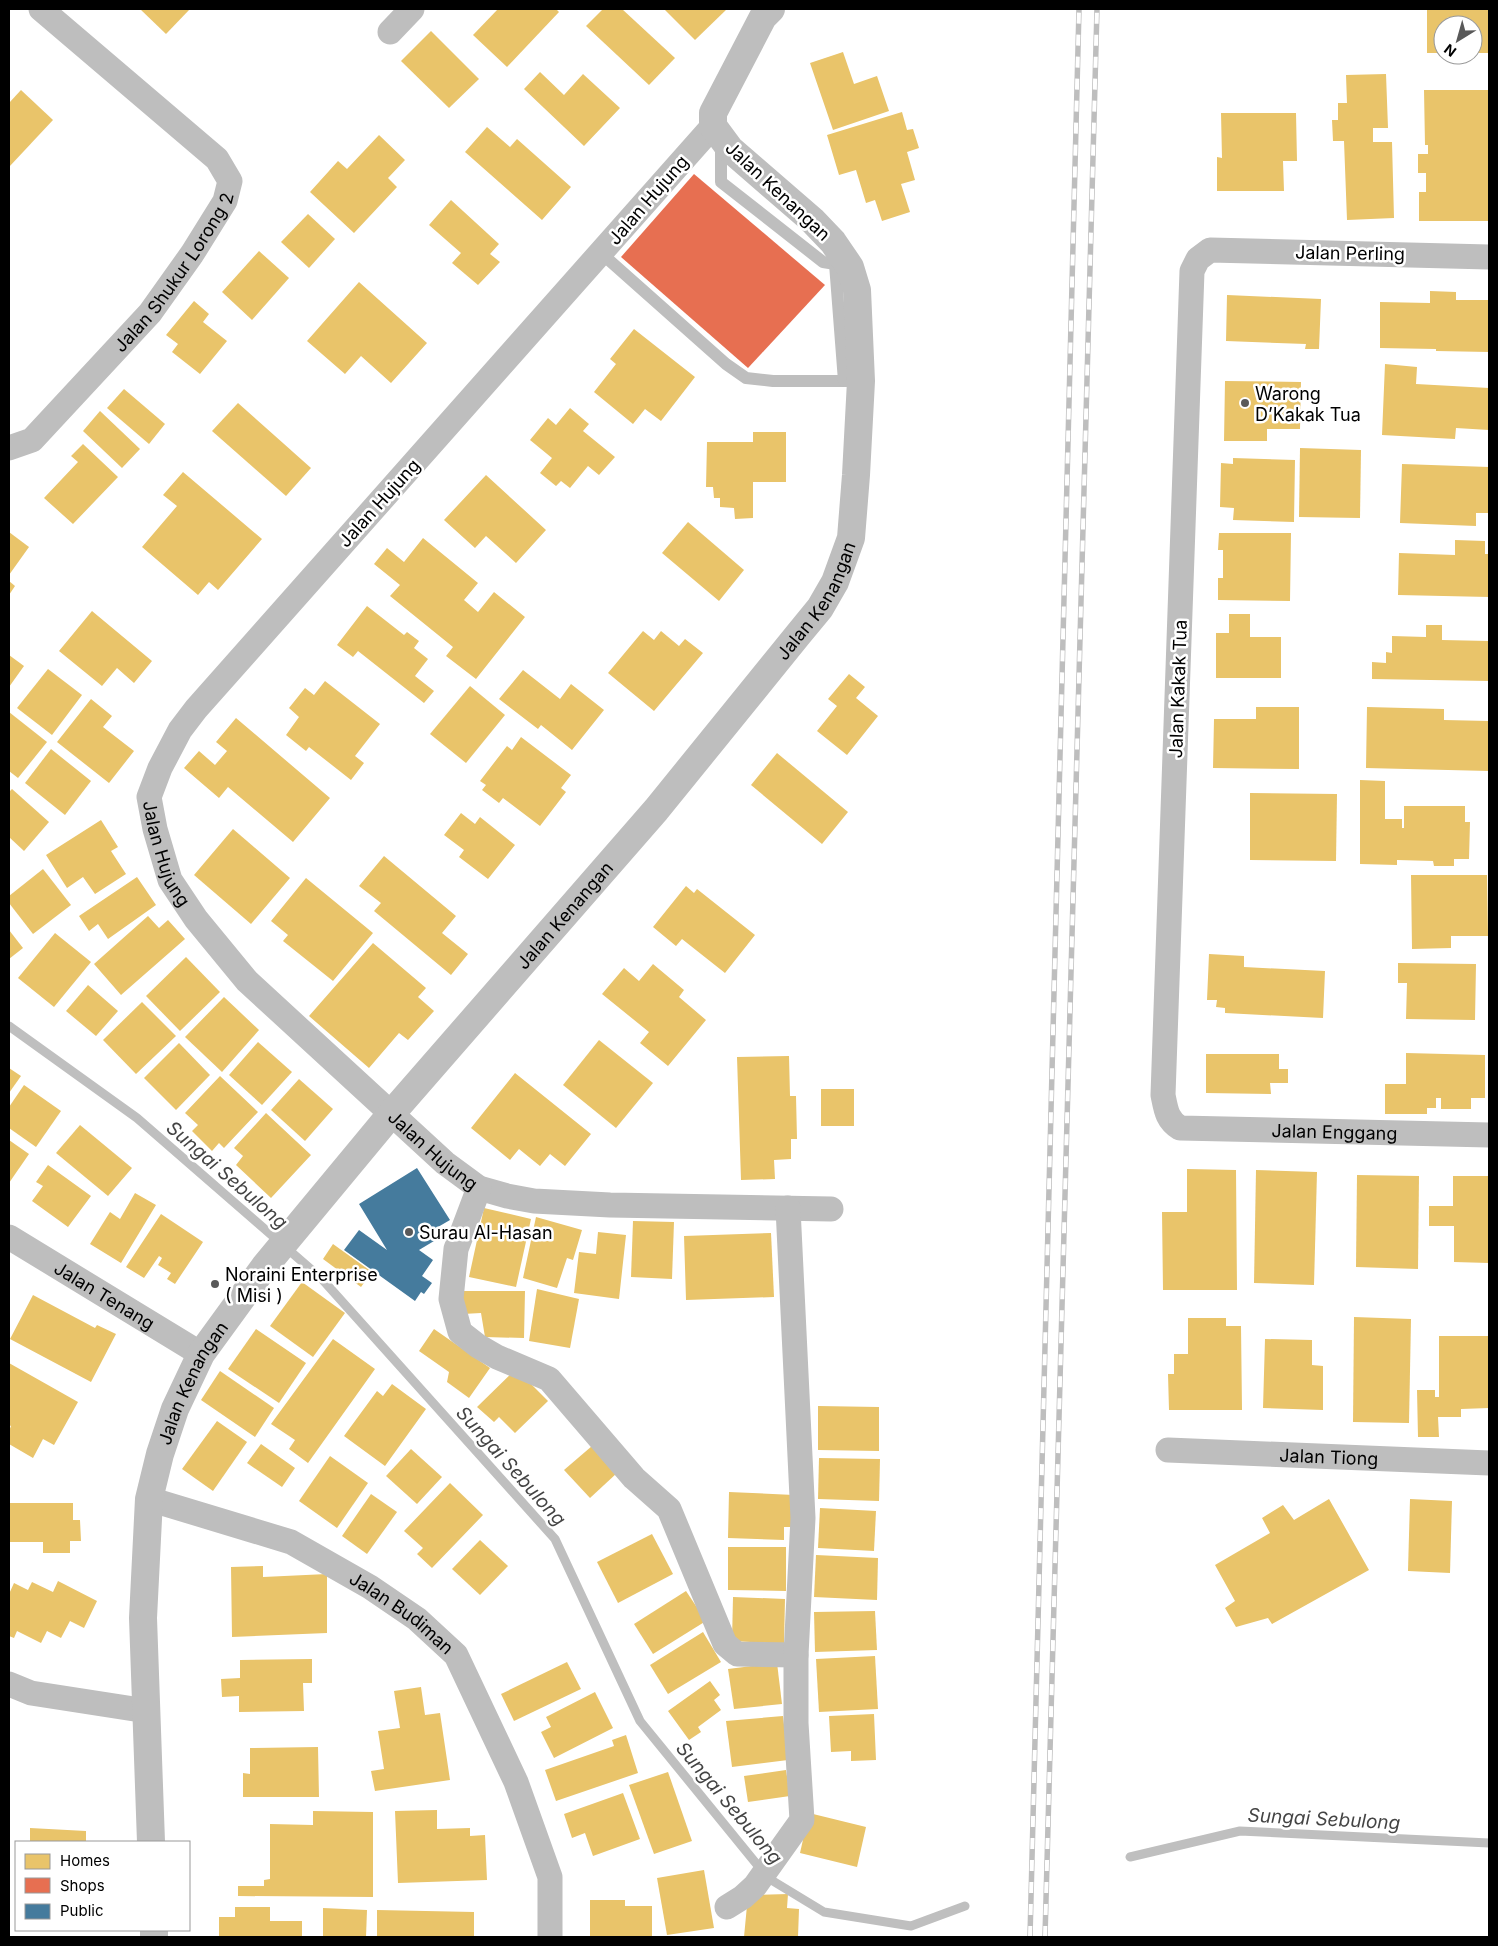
<svg xmlns="http://www.w3.org/2000/svg" width="1498" height="1946" font-family="Inter,sans-serif">
<style>
.homes{fill:#e9c46a}
.shops{fill:#e76f51}
.public{fill:#457b9d}
.lines{fill:none;stroke-linecap:round;stroke-linejoin:round}
.stream{stroke:#bfbfbf;stroke-width:9}
.service{stroke:#bebebe;stroke-width:12}
.minor{stroke:#bebebe;stroke-width:25}
.tertiary{stroke:#bebebe;stroke-width:28}
.rail-casing{stroke:#bebebe;stroke-width:5.5}
.rail{stroke:#fff;stroke-width:4;stroke-dasharray:11;stroke-linecap:butt}
.poi-dot{fill:#595959;stroke:#fff;stroke-width:2}
.labels{text-anchor:middle;dominant-baseline:central;stroke-width:5;stroke-linejoin:round;paint-order:stroke}
.street-label{font-size:18px;fill:#000;stroke:#fff}
.poi-label{font-size:18px;fill:#000;stroke:#fff;text-anchor:start}
.water-label{font-size:19px;font-style:italic;fill:#444;stroke:#fff}
</style>
<rect width="100%" height="100%" fill="#fff"/>
<!-- homes -->
<g class="homes">
<polygon points="140,9 190,9 166,34"/>
<polygon points="498,9 556,9 559,12 507,67 473,35"/>
<polygon points="603,9 622,9 675,58 649,85 586,26"/>
<polygon points="664,9 727,9 695,40"/>
<polygon points="1432,9 1489,9 1489,53 1473,53 1473,25 1443,25 1443,53 1427,53 1427,10"/>
<polygon points="431,31 479,79 449,108 401,61"/>
<polygon points="843,52 854,84 877,76 889,111 833,130 810,63"/>
<polygon points="540,72 564,95 583,74 620,108 584,146 524,89"/>
<polygon points="1386,74 1388,128 1373,128 1373,142 1392,142 1394,218 1347,220 1344,141 1333,141 1332,120 1338,120 1338,103 1347,103 1346,75"/>
<polygon points="21,90 53,120 9,167 9,103"/>
<polygon points="1424,90 1489,90 1489,221 1419,221 1419,192 1426,192 1426,173 1418,173 1418,154 1428,154 1428,145 1425,145"/>
<polygon points="902,112 907,130 913,129 919,148 907,152 915,180 901,184 910,212 882,221 875,200 866,203 856,170 839,175 827,135"/>
<polygon points="1221,113 1296,113 1297,161 1283,161 1284,191 1217,191 1217,157 1222,158"/>
<polygon points="487,127 510,147 517,139 571,187 542,220 465,152"/>
<polygon points="379,135 405,160 388,178 397,187 354,233 310,192 338,161 347,169"/>
<polygon points="451,200 499,244 490,254 500,262 478,285 452,263 461,253 429,225"/>
<polygon points="308,214 335,239 309,268 281,242"/>
<polygon points="259,251 289,278 252,320 222,292"/>
<polygon points="359,282 427,343 391,383 361,356 345,374 307,341"/>
<polygon points="1430,291 1456,292 1456,300 1489,300 1489,352 1436,351 1436,349 1380,348 1380,302 1430,303"/>
<polygon points="1227,295 1321,299 1319,349 1305,349 1306,344 1226,341"/>
<polygon points="194,301 209,314 203,322 227,341 200,374 172,352 178,344 166,335"/>
<polygon points="634,329 695,377 661,421 645,409 633,424 594,392 616,364 610,359"/>
<polygon points="1385,364 1417,367 1416,384 1489,388 1489,430 1456,428 1455,439 1382,435"/>
<polygon points="1225,381 1301,382 1300,429 1267,429 1267,441 1224,441"/>
<polygon points="124,389 165,424 149,444 107,408"/>
<polygon points="238,403 311,468 286,496 212,431"/>
<polygon points="570,408 589,424 583,431 615,457 599,475 588,466 570,488 561,481 556,486 540,473 552,458 530,440 548,418 556,425"/>
<polygon points="100,411 140,449 122,468 83,431"/>
<polygon points="753,432 786,432 786,482 753,482 753,518 735,519 734,508 720,507 720,498 714,498 713,487 706,487 707,442 753,442"/>
<polygon points="83,444 118,477 73,524 44,498 78,462 71,456"/>
<polygon points="1300,448 1361,450 1360,518 1299,517"/>
<polygon points="1233,458 1295,460 1294,522 1233,520 1234,508 1220,507 1221,463 1233,464"/>
<polygon points="1402,464 1489,467 1489,513 1476,513 1476,526 1400,523"/>
<polygon points="183,472 262,539 218,590 209,582 198,595 142,547 177,506 163,495"/>
<polygon points="486,475 546,530 516,563 486,536 475,548 444,520"/>
<polygon points="688,522 744,570 719,601 662,553"/>
<polygon points="9,532 29,547 9,575"/>
<polygon points="1219,533 1291,533 1290,601 1218,600 1218,578 1223,578 1223,550 1218,550"/>
<polygon points="423,538 478,583 464,600 478,612 494,592 525,617 476,679 446,656 453,647 390,596 400,585 374,564 387,548 404,562"/>
<polygon points="1455,540 1485,541 1485,554 1489,554 1489,597 1398,595 1399,553 1455,555"/>
<polygon points="9,581 15,586 9,595"/>
<polygon points="367,606 404,635 407,632 419,641 414,648 428,659 415,676 434,691 424,703 358,651 353,657 337,645"/>
<polygon points="92,611 152,661 134,683 117,668 102,686 59,651"/>
<polygon points="1229,614 1250,614 1250,637 1281,637 1281,678 1216,678 1216,633 1229,633"/>
<polygon points="1426,625 1442,625 1442,640 1489,641 1489,681 1372,679 1372,662 1386,663 1386,652 1392,653 1392,636 1426,637"/>
<polygon points="643,631 654,640 661,631 679,646 685,639 703,653 654,711 608,673"/>
<polygon points="9,655 24,666 9,687"/>
<polygon points="48,669 82,695 52,735 17,708"/>
<polygon points="523,670 560,699 571,684 604,710 572,750 541,725 538,729 499,699"/>
<polygon points="849,674 865,687 856,698 878,716 847,755 817,731 837,706 828,699"/>
<polygon points="325,681 380,724 355,756 364,763 351,780 309,747 306,751 286,735 299,717 289,708 305,688 314,695"/>
<polygon points="470,686 505,715 466,763 430,734"/>
<polygon points="91,699 112,716 103,727 134,751 109,783 57,742"/>
<polygon points="1256,707 1299,707 1299,769 1213,768 1214,719 1256,719"/>
<polygon points="1367,707 1444,709 1444,720 1489,721 1489,771 1366,768"/>
<polygon points="9,712 47,742 18,778 9,771"/>
<polygon points="236,718 330,798 293,842 228,787 219,798 184,768 199,751 215,765 227,751 216,742"/>
<polygon points="521,737 571,775 561,788 566,792 540,826 503,798 499,803 482,790 486,785 480,781 507,746 512,750"/>
<polygon points="51,749 91,781 65,815 25,783"/>
<polygon points="777,753 848,812 822,844 751,785"/>
<polygon points="1360,780 1385,781 1385,819 1402,819 1402,828 1404,828 1404,806 1465,806 1465,822 1470,822 1469,859 1454,859 1454,866 1434,866 1433,861 1397,860 1397,865 1360,864"/>
<polygon points="12,789 49,822 24,851 9,837 9,792"/>
<polygon points="1250,793 1337,794 1336,861 1250,860"/>
<polygon points="461,813 475,824 480,817 515,845 488,879 459,857 464,850 444,835"/>
<polygon points="101,820 118,847 111,851 126,874 95,894 83,877 67,888 46,855"/>
<polygon points="233,829 290,878 251,924 194,875"/>
<polygon points="384,856 456,916 442,933 468,954 451,975 374,911 381,903 359,886"/>
<polygon points="43,869 71,905 33,934 9,903 9,896"/>
<polygon points="1411,875 1487,875 1488,936 1451,936 1451,948 1412,949"/>
<polygon points="137,877 156,905 108,939 98,924 89,931 79,916"/>
<polygon points="306,878 373,933 333,981 283,941 288,935 271,921"/>
<polygon points="686,886 694,893 697,889 755,935 725,973 682,939 676,946 653,927"/>
<polygon points="148,916 159,928 168,920 185,939 121,995 94,964"/>
<polygon points="9,930 23,948 9,959"/>
<polygon points="55,933 91,962 54,1007 18,978"/>
<polygon points="373,943 426,988 418,997 434,1011 408,1040 399,1033 369,1068 309,1016"/>
<polygon points="1209,954 1244,956 1244,967 1325,971 1323,1018 1225,1013 1225,1008 1216,1007 1217,1000 1207,1000"/>
<polygon points="186,957 220,992 180,1031 146,996"/>
<polygon points="1398,963 1476,964 1475,1020 1406,1019 1407,983 1398,983"/>
<polygon points="653,964 684,990 679,997 706,1020 668,1066 640,1043 649,1032 602,994 624,968 639,981"/>
<polygon points="88,985 118,1011 96,1036 66,1011"/>
<polygon points="224,997 259,1030 222,1072 185,1037"/>
<polygon points="142,1002 176,1036 136,1074 103,1040"/>
<polygon points="599,1040 653,1083 616,1128 563,1085"/>
<polygon points="258,1042 292,1072 262,1105 229,1075"/>
<polygon points="179,1043 210,1075 176,1110 144,1078"/>
<polygon points="1406,1053 1485,1055 1485,1098 1471,1098 1471,1109 1441,1109 1441,1098 1436,1098 1436,1108 1427,1108 1427,1114 1385,1114 1385,1084 1406,1084"/>
<polygon points="1206,1054 1279,1054 1279,1069 1288,1069 1288,1083 1270,1083 1271,1094 1206,1093"/>
<polygon points="789,1056 790,1096 796,1096 797,1139 791,1139 791,1159 774,1160 775,1179 741,1180 737,1057"/>
<polygon points="9,1068 21,1076 9,1093"/>
<polygon points="515,1073 591,1134 565,1166 550,1154 540,1166 519,1149 510,1160 471,1128"/>
<polygon points="220,1076 258,1112 224,1148 219,1143 212,1151 192,1131 198,1125 185,1113"/>
<polygon points="299,1079 333,1109 305,1141 271,1110"/>
<polygon points="24,1085 61,1111 36,1147 9,1128 9,1107"/>
<rect x="821" y="1089" width="33" height="37"/>
<polygon points="266,1113 311,1155 271,1198 236,1165 243,1156 234,1148"/>
<polygon points="80,1125 132,1168 108,1196 56,1153"/>
<polygon points="9,1140 29,1154 9,1183"/>
<polygon points="48,1165 91,1196 68,1227 32,1201 43,1186 36,1182"/>
<polygon points="1187,1169 1236,1170 1237,1290 1163,1290 1162,1212 1187,1212"/>
<polygon points="1256,1170 1317,1172 1314,1285 1254,1283"/>
<polygon points="1357,1175 1419,1176 1418,1269 1356,1267"/>
<polygon points="1453,1176 1489,1176 1489,1263 1454,1262 1454,1226 1429,1226 1429,1206 1453,1206"/>
<polygon points="135,1193 156,1205 121,1263 90,1244 110,1212 120,1219"/>
<polygon points="484,1208 531,1219 516,1287 469,1277"/>
<polygon points="161,1214 203,1242 175,1284 167,1279 171,1273 158,1265 162,1258 159,1256 144,1278 126,1267"/>
<polygon points="536,1217 582,1230 573,1260 567,1258 557,1288 523,1278"/>
<polygon points="633,1221 674,1222 672,1279 631,1277"/>
<polygon points="598,1232 626,1235 619,1299 574,1293 579,1252 596,1254"/>
<polygon points="771,1233 774,1297 686,1300 684,1236"/>
<polygon points="333,1244 372,1272 361,1287 323,1259"/>
<polygon points="302,1282 345,1313 313,1357 270,1326"/>
<polygon points="537,1289 579,1299 570,1348 529,1341"/>
<polygon points="463,1291 525,1291 524,1338 485,1337 481,1313 463,1314"/>
<polygon points="33,1295 95,1328 97,1325 116,1334 91,1382 10,1339"/>
<polygon points="1354,1317 1411,1319 1409,1423 1353,1422"/>
<polygon points="1188,1318 1226,1318 1226,1326 1241,1326 1242,1410 1169,1410 1168,1374 1174,1374 1174,1354 1188,1354"/>
<polygon points="256,1329 306,1363 279,1403 228,1369"/>
<polygon points="434,1329 490,1368 469,1398 447,1382 449,1372 419,1351"/>
<polygon points="1439,1336 1489,1336 1489,1408 1461,1409 1461,1417 1438,1417 1439,1437 1418,1437 1417,1390 1435,1390 1435,1397 1439,1397"/>
<polygon points="333,1339 375,1369 308,1463 289,1449 295,1440 271,1424"/>
<polygon points="1265,1339 1312,1340 1312,1365 1323,1366 1323,1410 1263,1408"/>
<polygon points="9,1363 78,1402 54,1445 43,1439 33,1458 9,1444 9,1431 11,1426 9,1425"/>
<polygon points="516,1369 548,1401 515,1433 499,1417 494,1422 477,1407"/>
<polygon points="220,1371 274,1408 255,1437 201,1400"/>
<polygon points="392,1384 426,1409 385,1466 344,1436 377,1391 383,1396"/>
<polygon points="818,1406 879,1407 879,1451 818,1450"/>
<polygon points="217,1421 247,1442 213,1491 182,1469"/>
<polygon points="261,1444 295,1468 282,1487 247,1463"/>
<polygon points="592,1446 617,1473 590,1498 564,1470"/>
<polygon points="411,1449 442,1477 417,1504 386,1476"/>
<polygon points="330,1456 368,1483 337,1528 299,1501"/>
<polygon points="819,1458 880,1459 879,1501 818,1499"/>
<polygon points="450,1483 483,1515 432,1568 417,1554 423,1548 404,1531"/>
<polygon points="729,1492 794,1495 793,1527 784,1527 784,1540 728,1538"/>
<polygon points="371,1494 397,1512 367,1554 342,1536"/>
<polygon points="1329,1499 1369,1570 1272,1624 1268,1618 1236,1627 1225,1608 1235,1601 1215,1565 1270,1533 1262,1518 1283,1505 1294,1520"/>
<polygon points="1410,1499 1452,1501 1450,1573 1408,1571"/>
<polygon points="9,1503 73,1503 73,1520 80,1520 81,1541 70,1541 70,1553 43,1553 43,1542 9,1542"/>
<polygon points="820,1508 876,1511 874,1551 818,1548"/>
<polygon points="652,1534 673,1574 618,1603 597,1562"/>
<polygon points="480,1540 508,1566 480,1595 452,1569"/>
<polygon points="728,1547 786,1547 786,1591 728,1590"/>
<polygon points="816,1555 878,1558 877,1600 814,1597"/>
<polygon points="263,1566 263,1577 327,1574 327,1633 232,1637 231,1567"/>
<polygon points="58,1581 97,1601 84,1628 70,1621 61,1638 47,1631 41,1643 17,1631 14,1638 9,1636 9,1594 14,1583 28,1590 32,1582 53,1592"/>
<polygon points="686,1591 706,1621 653,1654 634,1624"/>
<polygon points="733,1597 785,1599 784,1644 732,1641"/>
<polygon points="875,1611 877,1650 815,1652 814,1612"/>
<polygon points="703,1632 721,1662 668,1694 650,1665"/>
<polygon points="875,1656 878,1709 819,1712 816,1659"/>
<polygon points="312,1659 312,1683 303,1683 304,1711 239,1712 239,1696 222,1697 221,1679 240,1678 240,1660"/>
<polygon points="567,1662 581,1689 514,1721 501,1694"/>
<polygon points="777,1663 782,1704 734,1709 728,1669"/>
<polygon points="710,1681 720,1695 714,1700 721,1710 698,1727 701,1732 689,1740 668,1711"/>
<polygon points="421,1687 425,1715 440,1713 450,1780 375,1791 371,1771 384,1769 378,1731 400,1728 394,1691"/>
<polygon points="595,1692 613,1728 554,1758 541,1732 551,1727 546,1717"/>
<polygon points="874,1714 876,1760 851,1761 851,1751 831,1752 829,1716"/>
<polygon points="783,1716 788,1760 732,1767 726,1721"/>
<polygon points="626,1735 638,1773 556,1801 545,1770 614,1746 612,1740"/>
<polygon points="318,1747 319,1797 243,1797 243,1773 250,1774 250,1748"/>
<polygon points="786,1770 790,1796 748,1802 744,1776"/>
<polygon points="668,1772 692,1841 654,1854 629,1785"/>
<polygon points="623,1793 640,1839 593,1856 585,1833 572,1838 564,1814"/>
<polygon points="437,1810 437,1829 470,1828 470,1836 485,1835 487,1880 398,1883 395,1811"/>
<polygon points="313,1811 373,1812 373,1897 238,1896 238,1886 264,1886 264,1880 270,1879 270,1824 313,1825"/>
<polygon points="809,1813 866,1827 857,1867 800,1853"/>
<polygon points="30,1828 86,1831 86,1842 30,1842"/>
<polygon points="704,1870 714,1928 667,1935 657,1878"/>
<polygon points="788,1894 787,1908 799,1909 798,1937 744,1937 748,1895"/>
<polygon points="590,1900 625,1900 625,1906 652,1906 652,1937 590,1937"/>
<polygon points="235,1907 270,1907 270,1921 302,1921 302,1937 219,1937 219,1917 235,1917"/>
<polygon points="323,1908 367,1910 366,1937 323,1937"/>
<polygon points="377,1910 474,1912 474,1937 377,1937"/>
</g>
<!-- shops -->
<polygon class="shops" points="694,174 825,285 748,368 621,257"/>
<!-- public -->
<polygon class="public" points="417,1168 450,1220 438,1227 444,1235 419,1250 433,1260 422,1276 432,1283 424,1294 421,1292 415,1301 344,1250 359,1230 387,1250 359,1204"/>
<g class="lines">
<!-- stream -->
<g class="stream">
<polyline points="9,1026 137,1118 321,1278 555,1539 640,1721 768,1878 824,1912 911,1926 965,1906"/>
<polyline points="1130,1857 1240,1831 1489,1843"/>
</g>
<!-- service -->
<g class="service">
<polyline points="721,144 721,182 823,262 848,266"/>
<polyline points="601,253 726,364 746,378 773,381 861,381"/>
<polyline points="835,264 844,381"/>
</g>
<!-- minor -->
<g class="minor">
<polyline points="390,32 412,9"/>
<path id="s1" d="M713,126L196,709L180,730L160,768L149,797L155,829L170,880L196,919L247,981L445,1163L479,1188L507,1196L534,1201L610,1205L831,1209"/>
<path id="s2" d="M1489,257L1210,250L1198,259L1192,271L1163,1095C1166,1110 1167,1120 1180,1128L1489,1135"/>
<path id="s3" d="M9,448L32,440L150,313L192,254L225,201L230,181L217,159L41,9"/>
<polyline points="479,1188 456,1249 451,1299 460,1332 478,1346 497,1357 549,1379 634,1478 669,1509 725,1644 737,1654 796,1655"/>
<path id="s4" d="M9,1237L201,1354"/>
<path id="s5" d="M1168,1450L1489,1463"/>
<path id="s6" d="M149,1499L291,1542L370,1587L417,1619L456,1655L516,1782L550,1877V1937"/>
<polyline points="9,1684 31,1693 147,1711"/>
<polyline points="727,1907 743,1897 755,1886 802,1820 796,1723 796,1655 803,1518 788,1208"/>
</g>
<!-- tertiary -->
<g class="tertiary">
<path id="s7" d="M151,1842L143,1618L149,1499L160,1454L175,1409L201,1354L265,1266L391,1114L656,810L797,636L820,608L835,582L851,538L856,475L861,381L857,290L850,267L833,242L812,220L730,149L713,126V113L763,17L771,9"/>
<polyline points="154,1930 154,1937"/>
</g>
<defs>
<g id="rail">
<polyline points="1030,1937 1079,9"/>
<polyline points="1045,1937 1097,9"/>
</g>
</defs>
<!-- rail casing -->
<use href="#rail" class="rail-casing"/>
<!-- rail -->
<use href="#rail" class="rail"/>
</g>
<!-- markers -->
<g class="poi-dot">
<circle cx="1245" cy="403" r="5"/>
<circle cx="409" cy="1232" r="5"/>
<circle cx="215" cy="1284" r="5"/>
</g>
<g class="labels">
<!-- street labels -->
<g class="street-label">
<text transform="translate(778 191) rotate(43)">Jalan Kenangan</text>
<text transform="translate(648 200) rotate(-49)">Jalan Hujung</text>
<text transform="translate(1350 253) rotate(1)">Jalan Perling</text>
<text stroke="none"><textPath href="#s3" startOffset="245">Jalan Shukur Lorong 2</textPath></text>
<text transform="translate(379 503) rotate(-48)">Jalan Hujung</text>
<text stroke="none"><textPath href="#s7" startOffset="1472">Jalan Kenangan</textPath></text>
<text transform="translate(1178 689) rotate(-88)">Jalan Kakak Tua</text>
<text stroke="none"><textPath href="#s1" startOffset="939">Jalan Hujung</textPath></text>
<text stroke="none"><textPath href="#s7" startOffset="1068">Jalan Kenangan</textPath></text>
<text stroke="none"><textPath href="#s2" startOffset="1325">Jalan Enggang</textPath></text>
<text stroke="none"><textPath href="#s1" startOffset="1344">Jalan Hujung</textPath></text>
<text stroke="none"><textPath href="#s4" startOffset="112">Jalan Tenang</textPath></text>
<text stroke="none"><textPath href="#s7" startOffset="468">Jalan Kenangan</textPath></text>
<text stroke="none"><textPath href="#s5" startOffset="161">Jalan Tiong</textPath></text>
<text stroke="none"><textPath href="#s6" startOffset="280">Jalan Budiman</textPath></text>
</g>
<!-- poi labels -->
<g class="poi-label">
<text x="1255" y="393">Warong<tspan x="1255" dy="21">D’Kakak Tua</tspan></text>
<text x="419" y="1232">Surau Al-Hasan</text>
<text x="225" y="1274">Noraini Enterprise<tspan x="225" dy="21">( Misi )</tspan></text>
</g>
<!-- water labels -->
<g class="water-label">
<text transform="translate(227 1175) rotate(41)">Sungai Sebulong</text>
<text transform="translate(511 1466) rotate(48)">Sungai Sebulong</text>
<text transform="translate(729 1803) rotate(50)">Sungai Sebulong</text>
<text transform="translate(1324 1819) rotate(3)">Sungai Sebulong</text>
</g>
</g>
<!-- border -->
<rect width="1498" height="1946" fill="none" stroke="#000000" stroke-width="20"/>
<!-- legend -->
<rect x="15" y="1841" width="175" height="90" fill="#ffffff" stroke="#999999"/>
<rect x="25" y="1854" width="25" height="15" fill="#e9c46a" stroke="#999999"/>
<text x="60" y="1866" font-size="15" fill="#000000">Homes</text>
<rect x="25" y="1878" width="25" height="15" fill="#e76f51" stroke="#999999"/>
<text x="60" y="1891" font-size="15" fill="#000000">Shops</text>
<rect x="25" y="1904" width="25" height="15" fill="#457b9d" stroke="#999999"/>
<text x="60" y="1916" font-size="15" fill="#000000">Public</text>
<!-- north arrow -->
<g transform="translate(1458 40) rotate(217)"><circle r="24" fill="#ffffff" stroke="#999999"/>
<path d="M0-4L9 19L0 12L-9 19Z" fill="#595959"/>
<text y="-8" font-size="14" font-weight="bold" text-anchor="middle" fill="#000000">N</text>
</g>
</svg>
